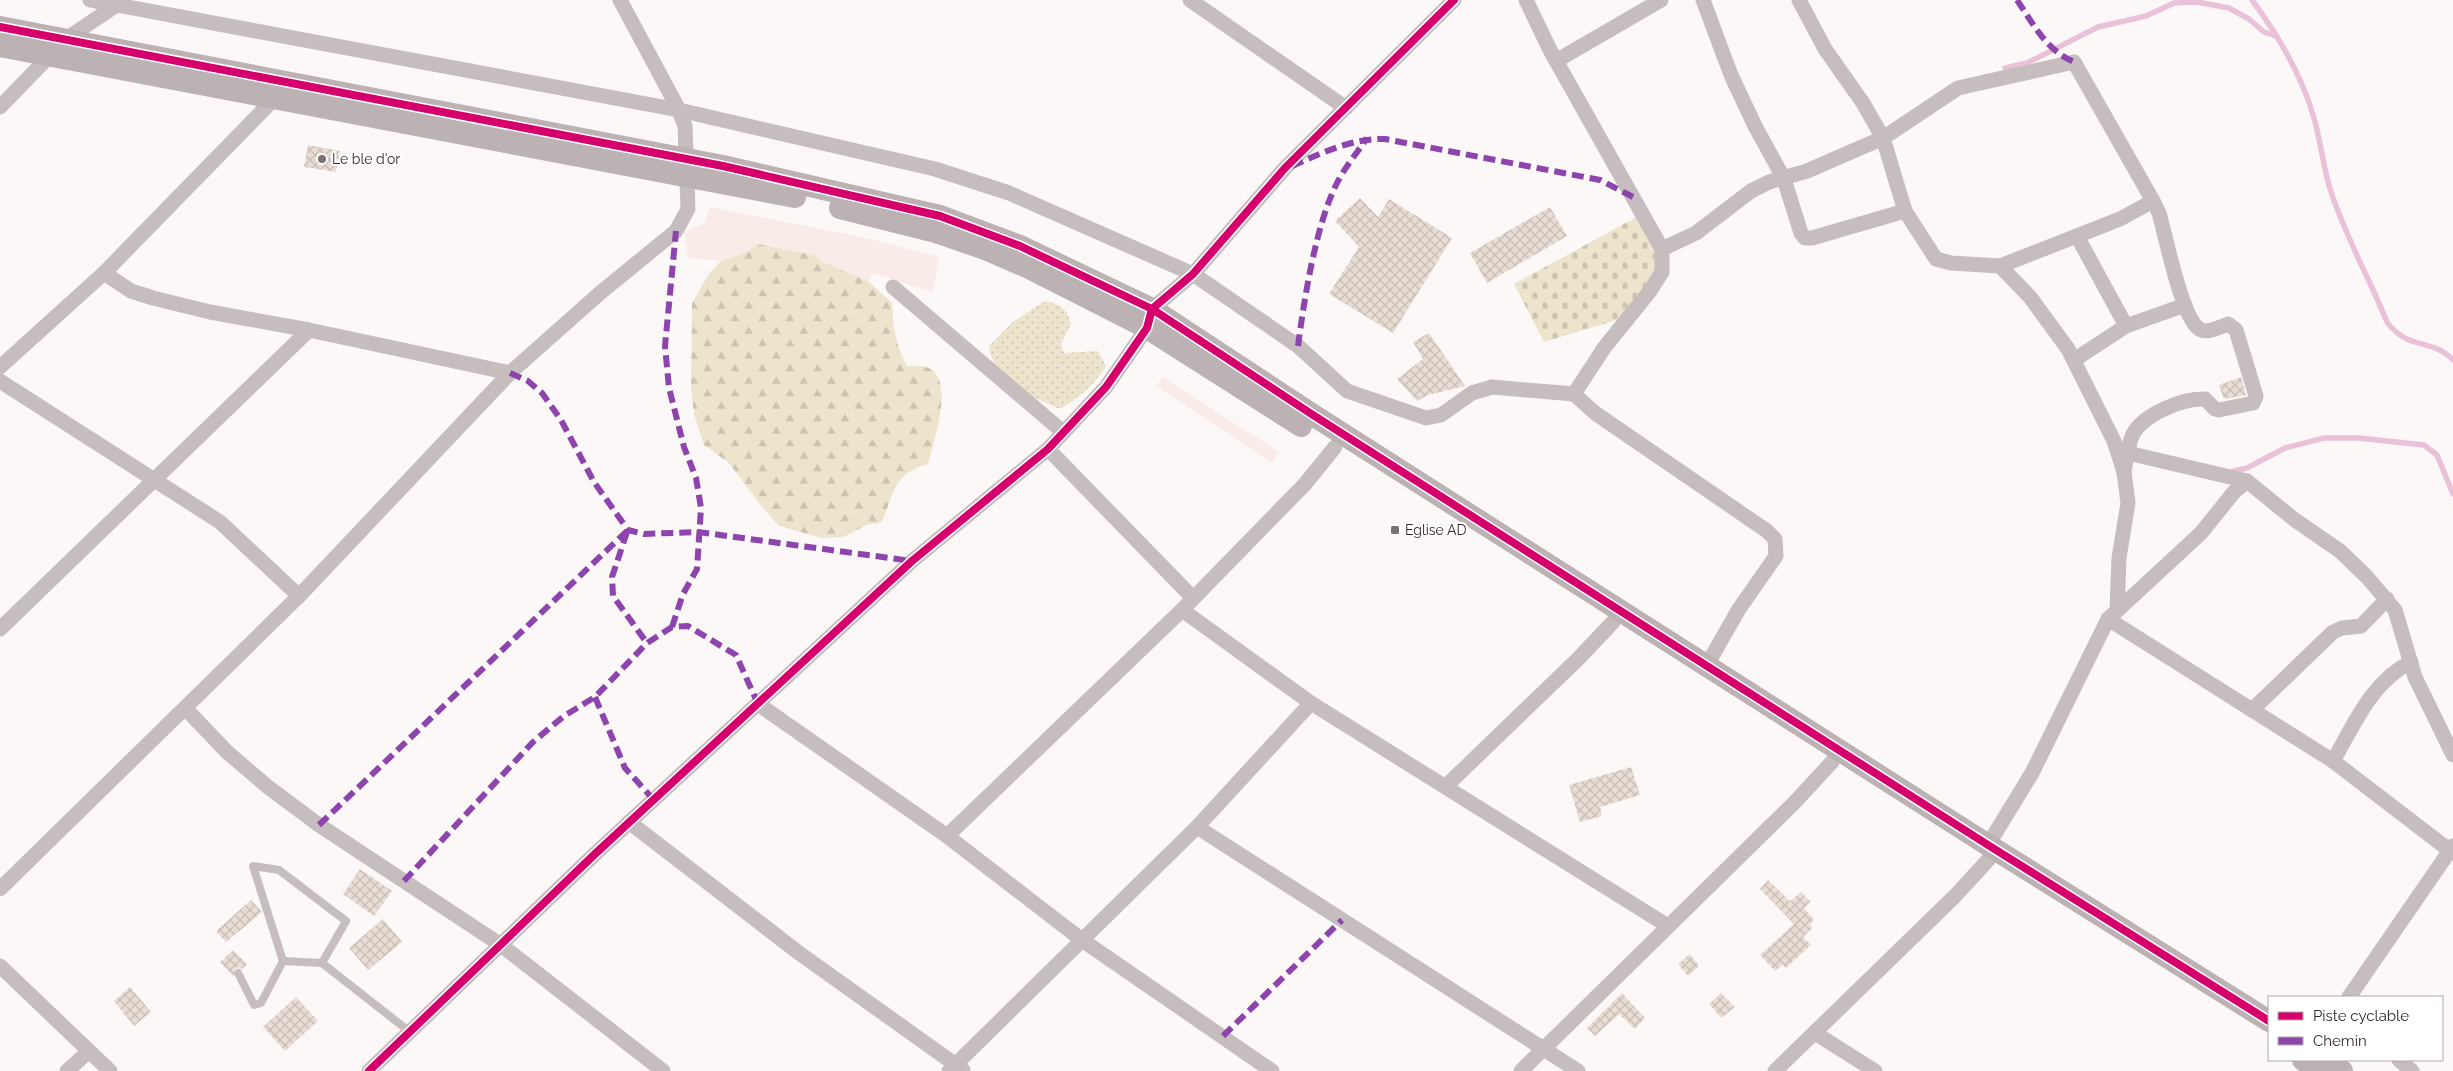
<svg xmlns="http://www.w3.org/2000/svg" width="2453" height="1071" font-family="Raleway,sans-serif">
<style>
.built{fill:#f9ebe7}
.grass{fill:url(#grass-dots)}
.forest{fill:url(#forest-firs)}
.cemetery{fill:url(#cemetery-stones)}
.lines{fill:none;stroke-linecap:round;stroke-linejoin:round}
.stream{stroke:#e9c1d9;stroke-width:5.5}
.building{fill:url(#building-cross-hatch)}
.lane{stroke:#c6bdbe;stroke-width:8}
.street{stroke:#c6bdbe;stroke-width:15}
.secondary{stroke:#bcb1b3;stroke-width:22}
.quiet{stroke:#8e44ad;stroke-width:6;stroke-dasharray:12 6;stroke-linecap:butt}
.cycleway-casing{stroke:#fff;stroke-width:11}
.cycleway{stroke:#d6006c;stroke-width:8}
.poi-dot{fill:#7a7270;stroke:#fff;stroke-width:2}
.labels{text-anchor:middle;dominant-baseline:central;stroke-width:4;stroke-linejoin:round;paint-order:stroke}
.poi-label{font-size:14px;fill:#342a27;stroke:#fff;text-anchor:start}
</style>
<defs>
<pattern id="grass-dots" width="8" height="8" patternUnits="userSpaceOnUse" patternTransform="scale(1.25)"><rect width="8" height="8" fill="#ede4cd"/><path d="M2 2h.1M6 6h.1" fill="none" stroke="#ccc4b0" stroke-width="1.8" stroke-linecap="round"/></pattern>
<pattern id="forest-firs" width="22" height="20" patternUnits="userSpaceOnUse" patternTransform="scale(1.25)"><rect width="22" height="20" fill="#ede4cd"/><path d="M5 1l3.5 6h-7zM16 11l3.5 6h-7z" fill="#ccc4b0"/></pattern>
<pattern id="cemetery-stones" width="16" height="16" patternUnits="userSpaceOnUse" patternTransform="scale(1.25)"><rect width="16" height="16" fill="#ede4cd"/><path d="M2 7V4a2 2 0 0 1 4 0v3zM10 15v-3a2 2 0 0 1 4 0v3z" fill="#ccc4b0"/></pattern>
<pattern id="building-cross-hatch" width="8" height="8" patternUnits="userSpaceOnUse" patternTransform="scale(1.25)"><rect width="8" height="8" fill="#e8ddd4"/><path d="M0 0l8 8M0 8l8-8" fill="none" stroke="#c8beb6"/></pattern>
</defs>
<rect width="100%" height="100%" fill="#fcf8f7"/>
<!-- built -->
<g class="built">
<polygon points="710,207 871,239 939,257 933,292 872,273 869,282 821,261 814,255 748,252 721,261 688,258 684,232 704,224"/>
<polygon points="1163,377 1279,452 1272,463 1156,386"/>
</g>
<!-- grass -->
<path class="grass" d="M1045,301C1061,304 1067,309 1071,324L1061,344L1064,353L1098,351L1106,366C1095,384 1078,399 1060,409C1030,396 994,382 989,346L1013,322Z"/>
<!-- forest -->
<path class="forest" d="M757,244L814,255L821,261L869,282L892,303C893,327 896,345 907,366C913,367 921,365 926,367C957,376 933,443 928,464C894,473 894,493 882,522L867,525L843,537L822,538L779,526L762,507L729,463L704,445L694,414L691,388L692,303L708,275L721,261L748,252Z"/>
<!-- cemetery -->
<polygon class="cemetery" points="1642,214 1662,272 1630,316 1544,342 1514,284"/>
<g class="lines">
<!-- stream -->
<g class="stream">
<path d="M2252,0C2278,35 2302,76 2314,118C2321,142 2323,168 2331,192C2346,237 2369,278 2387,322C2408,351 2433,338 2453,360"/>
<polyline points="2005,68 2027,63 2098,27 2146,16 2174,3 2197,2 2229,8 2249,19 2264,32 2276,36"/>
<polyline points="2230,472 2247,468 2285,448 2324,438 2359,438 2424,445 2437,455 2453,494"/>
</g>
</g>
<!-- building -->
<g class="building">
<polygon points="308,145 340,151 336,172 304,167"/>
<polygon points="1360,198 1378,217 1389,199 1452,238 1393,333 1329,294 1359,247 1335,221"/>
<polygon points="1550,207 1567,236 1487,283 1470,253"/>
<polygon points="1429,333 1465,386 1428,395 1417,401 1397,379 1423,359 1413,342"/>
<polygon points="2241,377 2246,395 2224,399 2219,385"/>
<polygon points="1631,767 1640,795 1600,807 1602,816 1580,822 1569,785"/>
<polygon points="360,869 392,891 374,916 343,894"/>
<polygon points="1768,880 1790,901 1801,892 1811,902 1804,908 1814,920 1810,924 1812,928 1803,937 1811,945 1786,968 1783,965 1775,971 1760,955 1794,924 1760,889"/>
<polygon points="251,900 262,912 226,942 216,931"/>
<polygon points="383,919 402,942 368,970 349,948"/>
<polygon points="233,950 247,964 242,969 238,967 234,970 234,977 220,962"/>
<polygon points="1690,954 1699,966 1688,976 1678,964"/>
<polygon points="130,987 151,1012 134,1026 114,1001"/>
<polygon points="1622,993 1645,1018 1635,1029 1619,1014 1595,1036 1587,1028"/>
<polygon points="1721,993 1735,1007 1721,1018 1709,1004"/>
<polygon points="296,997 318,1021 285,1051 263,1027"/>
</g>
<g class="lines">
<!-- lane -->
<g class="lane">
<polyline points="283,961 322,963 410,1032"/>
<polyline points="238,973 254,1005 261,1003 283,961 253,866 279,870 346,921 322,963"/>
</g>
<!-- street -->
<g class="street">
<polyline points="90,0 679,110 935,169 1009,193 1193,274 1298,346 1347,391 1426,418 1441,415 1472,393 1492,387 1574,394 1604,348 1650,291 1662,272 1662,249 1550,50 1526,0"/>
<polyline points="1190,0 1346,108"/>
<polyline points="1703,0 1731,75 1755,126 1784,179 1801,233 1805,238 1812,238 1905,211"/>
<polyline points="1556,61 1661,0"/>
<polyline points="0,107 66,39 121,2"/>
<polyline points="2077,236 2126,326"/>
<polyline points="1662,249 1696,233 1751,191 1769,182 1807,171 1883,138 1958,88 2074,62 2153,201 2120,219 2000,266 1951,263 1936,259 1905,211 1883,138 1863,103 1825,49 1799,0"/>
<polyline points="2000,266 2030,297 2068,349 2114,441 2124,472 2128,503 2119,558 2117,610"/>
<polyline points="104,273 131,291 153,298 210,312 309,330 510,373"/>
<polyline points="893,287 1063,432"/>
<polyline points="2074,360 2126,326 2185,305"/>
<polyline points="0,367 104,273 275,98"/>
<polyline points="0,381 220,522 299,596"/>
<polyline points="1574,394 1595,413 1767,531 1775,539 1776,556 1739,609 1707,665"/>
<polyline points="1048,449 1193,598"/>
<polyline points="2128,453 2247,481 2295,520 2340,551 2367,577 2395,610 2415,677 2453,755"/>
<path d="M2124,472C2126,460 2128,445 2133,434C2144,414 2183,398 2205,399L2215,409L2219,410L2253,403L2256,396L2236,330L2228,324C2220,327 2205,335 2198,328C2181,314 2166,237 2159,213L2153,201"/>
<polyline points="1182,610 1311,703 1668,926"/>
<polyline points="2108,619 2333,761 2453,853"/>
<polyline points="0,629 309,330"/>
<polyline points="758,704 947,836 1082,940 1272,1071"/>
<polyline points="186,709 227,752 268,787 319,825 501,945 663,1071"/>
<polyline points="2252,710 2333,632 2342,628 2361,626 2387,599"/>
<path d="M2333,761C2354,725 2371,682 2411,662"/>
<polyline points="1446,786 1578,659 1613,622"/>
<polyline points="629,822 799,953 963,1070"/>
<polyline points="1197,827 1578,1071"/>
<polyline points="947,836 1182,610 1305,484 1335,447"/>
<polyline points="1988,845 2032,773 2108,619 2201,533 2234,492 2247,481"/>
<polyline points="0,889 299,596 510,373 600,293 676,231 688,209 685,126 679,110 620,0"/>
<polyline points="0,966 110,1071"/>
<polyline points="2349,997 2453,846"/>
<polyline points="1815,1033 1875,1071"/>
<polyline points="2399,1060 2412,1071"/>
<polyline points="67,1071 89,1051"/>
<polyline points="369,1071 596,853 912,561 1048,449 1106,387 1147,328 1152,309 1193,274 1285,168 1454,0"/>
<polyline points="949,1071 1197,827 1311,703"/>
<polyline points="1521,1071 1794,803 1832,762"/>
<polyline points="1775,1071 1955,896 1989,859"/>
</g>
<!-- secondary -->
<g class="secondary">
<polyline points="0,27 723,166 940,216 1020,246 1152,309 1313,415 1988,845 2269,1021"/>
<polyline points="0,46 795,197"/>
<polyline points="840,208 936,232 985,249 1029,268 1147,328 1301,426"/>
<polyline points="2303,1060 2318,1071"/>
<polyline points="2328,1060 2342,1071"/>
</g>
<!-- quiet -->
<g class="quiet">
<path d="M2017,0C2034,25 2046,50 2074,62"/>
<path d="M1292,166C1322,153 1352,138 1385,139L1600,180L1633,197"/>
<path d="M1298,346C1304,300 1316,224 1337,183C1345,167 1357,153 1367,138"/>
<polyline points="510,373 528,381 542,393 561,420 594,482 628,530 644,534 698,532 912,561"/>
<polyline points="627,532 612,577 613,596 647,643"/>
<polyline points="672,627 683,594 697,569 701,508 696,478 684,447 669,388 665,346 676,231"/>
<polyline points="595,697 625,768 653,799"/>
<polyline points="319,825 628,530"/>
<polyline points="404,881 533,742 564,716 595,697 647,643 672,627 688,626 736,655 758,704"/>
<polyline points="1223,1036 1342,920"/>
</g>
<defs>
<g id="cycleway">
<polyline points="0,27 723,166 940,216 1020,246 1152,309 1313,415 1988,845 2269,1021"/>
<polyline points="369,1071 596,853 912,561 1048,449 1106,387 1147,328 1152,309 1193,274 1285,168 1454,0"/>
</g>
</defs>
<!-- cycleway casing -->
<use href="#cycleway" class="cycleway-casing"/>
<!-- cycleway -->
<use href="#cycleway" class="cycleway"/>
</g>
<!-- markers -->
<g class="poi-dot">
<circle cx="322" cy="159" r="5"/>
<rect x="1390" y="525" width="10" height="10" rx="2.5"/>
</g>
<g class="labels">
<!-- poi labels -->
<g class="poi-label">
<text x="332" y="159">Le ble d'or</text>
<text x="1405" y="530">Eglise AD</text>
</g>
</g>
<!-- legend -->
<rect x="2268" y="996" width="175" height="65" fill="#ffffff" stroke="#aeaaa9"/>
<rect x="2278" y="1012" width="25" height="8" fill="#d6006c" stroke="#aeaaa9"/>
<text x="2313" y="1021" font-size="15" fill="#342a27">Piste cyclable</text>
<rect x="2278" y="1037" width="25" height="8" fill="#8e44ad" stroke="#aeaaa9"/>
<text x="2313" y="1046" font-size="15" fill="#342a27">Chemin</text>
</svg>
